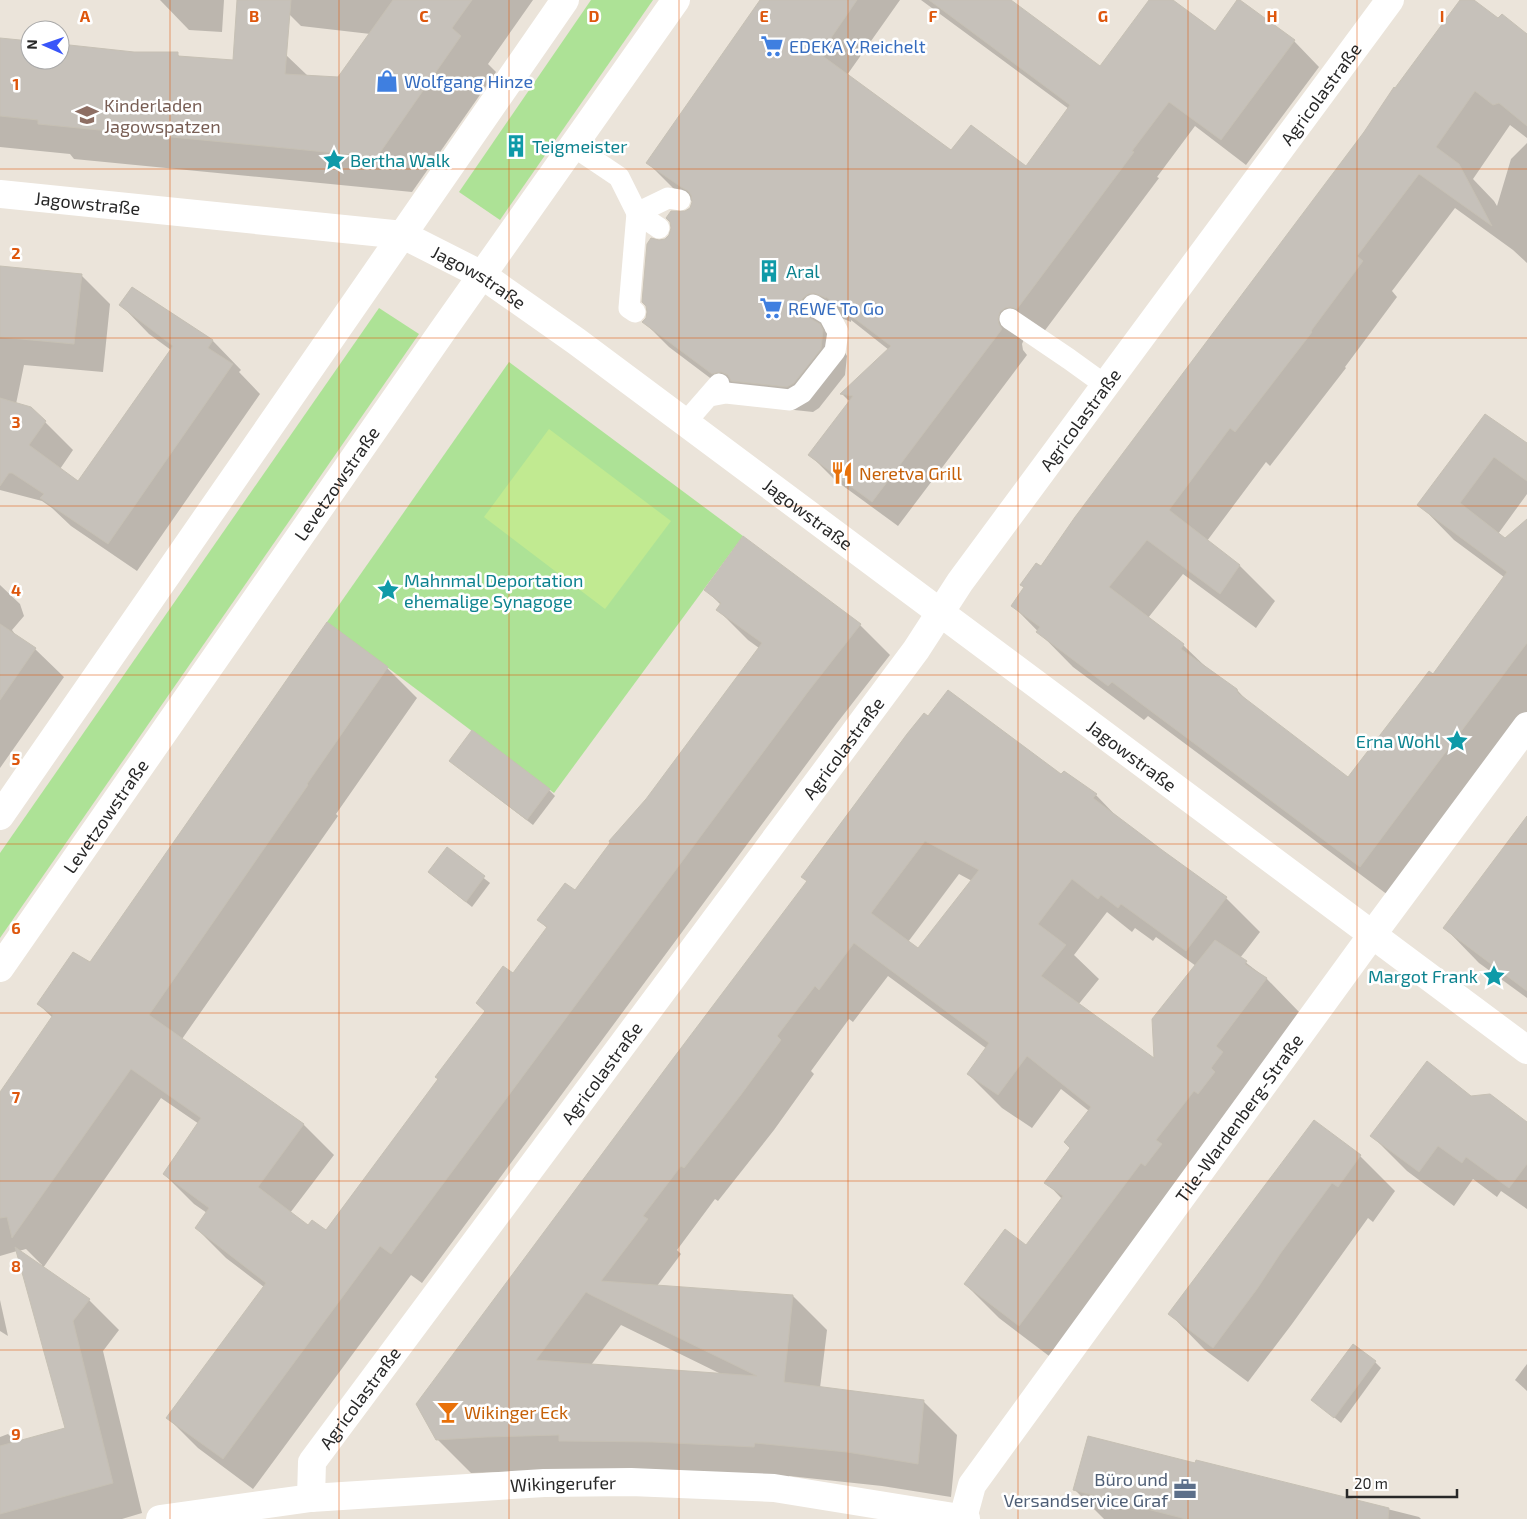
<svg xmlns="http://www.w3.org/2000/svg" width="1527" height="1519" font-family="'Exo 2',sans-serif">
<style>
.green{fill:#ade296}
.pitch{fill:#c1ea91}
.shadow{fill:#0003;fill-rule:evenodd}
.building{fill:#c6c1ba;stroke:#c6c0b4;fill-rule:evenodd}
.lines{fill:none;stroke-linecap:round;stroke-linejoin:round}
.lane{stroke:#fff;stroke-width:21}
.street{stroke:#fff;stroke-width:28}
.secondary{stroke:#fff;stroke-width:28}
.grid{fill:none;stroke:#de570d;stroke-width:1;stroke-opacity:0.55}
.labels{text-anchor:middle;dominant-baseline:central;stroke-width:5;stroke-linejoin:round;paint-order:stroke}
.shop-label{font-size:18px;fill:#366cbe;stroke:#fff;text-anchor:start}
.street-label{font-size:18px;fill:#282828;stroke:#fff}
.education-label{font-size:18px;fill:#785e54;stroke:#fff;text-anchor:start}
.culture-label{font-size:18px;fill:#0d838f;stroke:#fff;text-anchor:start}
.food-label{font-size:18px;fill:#c56008;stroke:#fff;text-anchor:start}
.service-label{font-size:18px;fill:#4e5e75;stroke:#fff;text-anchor:end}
.grid-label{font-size:16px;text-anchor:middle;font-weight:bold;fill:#de570d;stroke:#fff;stroke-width:5;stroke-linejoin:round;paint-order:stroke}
</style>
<rect width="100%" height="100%" fill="#ebe4da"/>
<!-- green -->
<g class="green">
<polygon points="591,0 653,0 500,220 459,192"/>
<polygon points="379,308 419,334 0,938 0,853"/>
<polygon points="509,362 743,536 554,793 327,622"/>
</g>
<!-- pitch -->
<polygon class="pitch" points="549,429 671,521 605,609 484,517"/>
<!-- shadow -->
<g class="shadow">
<polygon points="160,0 224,0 222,32 189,30"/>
<polygon points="275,0 533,0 488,64 496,72 412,192 74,159 70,154 0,147 0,40 30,43 30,60 60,60 60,46 134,53 177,54 181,58 234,62 286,55 308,76 338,78 379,35 301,26"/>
<polygon points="761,0 900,0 847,75 951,152 1026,168 1069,109 921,0 1009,0 1100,68 1165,0 1171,0 1216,32 1294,41 1319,67 1246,165 1195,126 1157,177 1159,178 1043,333 1025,337 1022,344 1023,350 1027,355 898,526 835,480 810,455 850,402 842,394 889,350 851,320 851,322 839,317 827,324 825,331 844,351 847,356 845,375 819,408 813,412 758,406 738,399 669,347 644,322 647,319 658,242 665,240 685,213 691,208 693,202 673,188 648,163"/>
<polygon points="1462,0 1472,0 1499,20 1527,35 1527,138 1510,125 1473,179 1494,201 1497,206 1511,159 1527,143 1527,263 1513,250 1455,208 1392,291 1397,297 1345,367 1346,368 1270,466 1266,462 1207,541 1240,566 1275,601 1256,628 1183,574 1148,618 1183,645 1209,670 1237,690 1253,707 1348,779 1433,676 1504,577 1454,540 1419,504 1485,416 1527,447 1527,494 1498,534 1505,539 1527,521 1527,725 1396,901 1148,716 1144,720 1073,667 1013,606 1025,588 1021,585 1041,567 1365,133"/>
<polygon points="0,267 81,275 110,304 103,372 24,365 16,404 45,422 73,450 60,469 79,483 171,350 149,334 121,305 133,288 213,341 241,370 239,372 260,394 137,571 71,526 52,508 42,501 0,490"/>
<polygon points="0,585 20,604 24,616 12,630 17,637 35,649 64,677 0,768"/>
<path d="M706,590L860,625L890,655L837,723L422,1283L411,1275L253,1489L198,1448L168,1418L264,1287L226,1258L196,1228L207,1213L194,1204L164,1174L199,1124L161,1098L43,1268L89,1300L119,1330L103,1351L142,1513L122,1519H0V1437L8,1434L17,1443L66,1429L17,1251L0,1256V1094L53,1018L38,1004L91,964L387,668L417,698L336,814L338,816L182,1039L304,1125L334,1155L290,1213L308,1227L326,1231L439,1079L548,929L539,920L576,892L647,799L759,648L748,640L718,610L721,605ZM26,1249L42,1265L41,1266L19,1251Z"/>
<polygon points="450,761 549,790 555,796 533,825"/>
<path d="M1065,772L1096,795L1120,820L1226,898L1260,932L1240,958L1267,979L1300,1013L1053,1359L999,1318L965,1284L1026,1247L1062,1199L1046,1182L1072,1148L1089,1111L1061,1089L1032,1128L1002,1108L968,1074L987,1049L888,976L853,1022L849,1019L811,1071L814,1074L774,1130L718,1201L715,1199L677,1250L681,1254L657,1286L793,1296L827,1330L820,1388L923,1401L957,1435L951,1497L882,1486L789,1476L788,1480L589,1469L471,1473L437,1439L808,882L1061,776ZM959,874L972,881L918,950L908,942ZM1107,912L1132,932L1135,928L1153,941L1156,937L1196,966L1156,1061L1078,1005L1099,979L1074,955ZM621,1325L721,1374L591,1365Z"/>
<polygon points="1527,818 1527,998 1479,963 1445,928"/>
<polygon points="447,849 490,883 472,907 429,872"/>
<polygon points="1471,1097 1527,1123 1527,1209 1501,1191 1497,1197 1473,1179 1454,1206 1407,1171 1372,1136"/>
<polygon points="1360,1156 1395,1191 1373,1222 1368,1218 1292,1324 1248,1382 1205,1350 1170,1314"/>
<polygon points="0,1300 8,1336 0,1331"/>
<polygon points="1375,1362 1381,1368 1341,1423 1313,1400"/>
<polygon points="1527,1364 1527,1391 1515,1380"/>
<polygon points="1197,1461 1419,1517 1421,1519 1104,1519 1075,1490 1196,1464"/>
</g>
<!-- building -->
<g class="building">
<polygon points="237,0 291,0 285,74 338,77 393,0 472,0 452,28 461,36 377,157 38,124 38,120 0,116 0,38 30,41 30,60 60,60 60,44 134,52 178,52 178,56 233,60"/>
<polygon points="760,0 857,0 820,54 951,150 971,125 1026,166 1070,105 929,0 1011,0 1100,66 1149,0 1173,0 1215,31 1237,0 1240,0 1295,40 1221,140 1169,102 1132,151 1134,152 1017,309 1010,307 1005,308 1000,312 998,319 999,324 1002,329 872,502 808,455 853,396 840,394 891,346 826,297 826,298 814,293 808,294 802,299 801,305 802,310 806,316 820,324 823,330 821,349 794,383 787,387 731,381 728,375 721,372 712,374 642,322 646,318 647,312 646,306 642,302 647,244 651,238 659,240 665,239 669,235 671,228 670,222 666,218 671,211 685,211 690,208 692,202 691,195 688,191 681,187 646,163"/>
<polygon points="1460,0 1474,0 1498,18 1502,14 1527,34 1527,126 1499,103 1493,105 1475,91 1436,147 1459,164 1492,226 1419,174 1357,256 1363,261 1311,331 1312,332 1235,432 1230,428 1169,510 1240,565 1220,594 1147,540 1109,587 1184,644 1181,649 1237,689 1238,693 1348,777 1429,671 1433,674 1507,572 1417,505 1485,414 1527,443 1527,481 1494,457 1460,503 1505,538 1527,519 1527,643 1360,867 1112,682 1108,686 1036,632 1040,627 1011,606 1024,587 1020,585 1036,563 1041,566 1075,517 1364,132 1394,87 1395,88"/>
<polygon points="0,266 82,274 74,344 0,337"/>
<polygon points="132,287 213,340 208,348 233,364 108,544 40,498 44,494 12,473 9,473 0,486 0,398 31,407 46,421 29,445 78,481 173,346 119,305"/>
<polygon points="743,536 861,624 807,693 391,1254 380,1246 223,1459 166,1418 266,1283 195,1228 209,1208 163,1174 201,1118 131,1069 12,1238 7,1217 0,1218 0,1092 53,1015 37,1004 73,952 90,962 327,622 388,667 307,784 308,785 149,1015 304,1124 258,1187 308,1225 312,1220 326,1230 438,1079 435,1077 485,1011 476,1003 503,966 513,973 547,927 537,920 565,883 575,890 610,843 609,841 646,799 762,643 716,610 721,603 704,590"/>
<polygon points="0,624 36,648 0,700"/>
<path d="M948,690L1061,774L1064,771L1097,794L1093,798L1162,850L1227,897L1186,951L1121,904L1118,908L1101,895L1098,899L1072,879L1038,924L1066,945L1041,976L1154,1058L1152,1019L1215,940L1247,961L1245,964L1267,978L1216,1046L1223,1052L1211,1068L1215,1072L1198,1094L1194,1091L1156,1140L1162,1144L1145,1166L1141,1163L1019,1326L964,1284L1005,1229L1026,1245L1063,1196L1044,1183L1070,1148L1064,1142L1091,1107L1027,1056L998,1095L967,1074L989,1043L854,943L819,990L815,986L777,1036L781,1040L740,1096L684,1168L681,1166L643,1216L648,1219L601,1281L793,1295L784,1382L924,1400L918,1464L847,1452L755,1443L754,1447L653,1442L559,1441V1435L487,1437L436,1440L416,1404L672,1060L807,881L801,877L907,734L924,713L928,716ZM925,841L979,870L918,948L871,913ZM586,1292L591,1295L757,1376L536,1360Z"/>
<polygon points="472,730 550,789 527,820 449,761"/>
<polygon points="1527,816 1527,991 1443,928"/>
<polygon points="447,847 485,876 466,902 428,872"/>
<polygon points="1427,1061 1471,1096 1490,1094 1527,1122 1527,1164 1509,1188 1466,1157 1462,1163 1438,1146 1419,1172 1370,1136"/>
<polygon points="1314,1120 1361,1155 1338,1187 1332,1183 1280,1254 1257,1289 1213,1348 1168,1314"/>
<polygon points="15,1247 90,1299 73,1321 113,1483 0,1514 0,1446 65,1428"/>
<polygon points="1353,1344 1376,1361 1334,1418 1311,1400"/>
<polygon points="1088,1436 1195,1463 1196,1460 1389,1508 1388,1519 1186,1519 1073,1490"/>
</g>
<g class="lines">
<!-- lane -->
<g class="lane">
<polyline points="573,146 619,177 637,213 659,228"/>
<polyline points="635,312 629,308 637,213 668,198 680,200"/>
<polyline points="1010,319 1069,359 1105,385"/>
<polyline points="710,396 726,393 790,400 802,393 835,351 838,332 829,315 813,305"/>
<polyline points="685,423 719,384"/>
</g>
<!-- street -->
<g class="street">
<path id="s1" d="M0,194L403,235L482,275L576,341L1527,1050"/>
<path id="s2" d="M311,1498L312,1462L916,650L960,582L1390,0"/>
<path id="s3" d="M963,1518L972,1485L1372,935L1527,726"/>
<path id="s4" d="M160,1519L311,1498L544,1483L631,1482L774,1488L966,1519"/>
</g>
<!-- secondary -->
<g class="secondary">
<polyline points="0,816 565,0"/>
<path id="s5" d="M0,968L441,333L676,0"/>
</g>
</g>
<!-- grid -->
<path class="grid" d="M170,0V1519M339,0V1519M509,0V1519M679,0V1519M848,0V1519M1018,0V1519M1188,0V1519M1357,0V1519M0,169H1527M0,338H1527M0,506H1527M0,675H1527M0,844H1527M0,1013H1527M0,1181H1527M0,1350H1527"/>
<!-- icons -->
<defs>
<symbol id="supermarket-bare" viewBox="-9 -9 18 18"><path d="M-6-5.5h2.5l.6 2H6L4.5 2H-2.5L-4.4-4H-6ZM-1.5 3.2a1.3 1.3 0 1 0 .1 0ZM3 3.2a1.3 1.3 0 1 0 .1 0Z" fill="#3f7fe0" stroke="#fff" stroke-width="2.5" paint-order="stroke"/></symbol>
<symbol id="shop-bare" viewBox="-9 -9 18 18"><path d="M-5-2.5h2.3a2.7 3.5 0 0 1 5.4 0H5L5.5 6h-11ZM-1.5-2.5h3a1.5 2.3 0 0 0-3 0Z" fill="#3f7fe0" stroke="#fff" stroke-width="2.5" paint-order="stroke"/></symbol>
<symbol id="school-bare" viewBox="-9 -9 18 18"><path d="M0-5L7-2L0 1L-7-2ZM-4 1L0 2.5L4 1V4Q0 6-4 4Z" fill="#8d6e63" stroke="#fff" stroke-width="2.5" paint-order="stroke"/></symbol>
<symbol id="building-bare" viewBox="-9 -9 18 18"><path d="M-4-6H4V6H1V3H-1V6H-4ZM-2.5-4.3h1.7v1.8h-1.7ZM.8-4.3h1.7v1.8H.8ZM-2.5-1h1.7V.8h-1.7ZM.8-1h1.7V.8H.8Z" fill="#0f9aa8" stroke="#fff" stroke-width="2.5" paint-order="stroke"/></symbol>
<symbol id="sight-bare" viewBox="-9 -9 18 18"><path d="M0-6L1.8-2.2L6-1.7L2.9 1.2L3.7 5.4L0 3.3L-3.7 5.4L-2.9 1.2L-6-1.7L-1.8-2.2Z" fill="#0f9aa8" stroke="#fff" stroke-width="2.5" paint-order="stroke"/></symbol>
<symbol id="restaurant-bare" viewBox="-9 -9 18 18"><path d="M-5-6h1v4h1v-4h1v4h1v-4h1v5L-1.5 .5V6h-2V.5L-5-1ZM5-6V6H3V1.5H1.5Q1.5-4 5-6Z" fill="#e8710a" stroke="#fff" stroke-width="2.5" paint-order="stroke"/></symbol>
<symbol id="bar-bare" viewBox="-9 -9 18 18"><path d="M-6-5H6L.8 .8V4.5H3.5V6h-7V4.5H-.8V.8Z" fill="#e8710a" stroke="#fff" stroke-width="2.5" paint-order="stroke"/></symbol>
<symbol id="office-bare" viewBox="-9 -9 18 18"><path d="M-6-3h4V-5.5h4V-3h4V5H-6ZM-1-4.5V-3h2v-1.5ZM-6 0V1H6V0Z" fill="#5c6f8a" stroke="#fff" stroke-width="2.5" paint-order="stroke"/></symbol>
</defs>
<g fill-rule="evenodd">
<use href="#supermarket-bare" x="756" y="30" width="32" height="32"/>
<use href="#shop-bare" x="371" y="65" width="32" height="32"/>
<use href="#school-bare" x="71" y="99" width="32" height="32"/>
<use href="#building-bare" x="500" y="130" width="32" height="32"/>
<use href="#sight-bare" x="318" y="144" width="32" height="32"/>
<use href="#building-bare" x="753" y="255" width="32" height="32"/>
<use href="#supermarket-bare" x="755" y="292" width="32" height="32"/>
<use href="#restaurant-bare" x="826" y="457" width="32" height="32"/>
<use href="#sight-bare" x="372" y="574" width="32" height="32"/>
<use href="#sight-bare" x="1441" y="725" width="32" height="32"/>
<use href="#sight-bare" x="1478" y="960" width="32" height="32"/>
<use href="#bar-bare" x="432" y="1396" width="32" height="32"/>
<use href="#office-bare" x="1169" y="1473" width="32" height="32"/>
</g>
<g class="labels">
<!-- shop labels -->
<g class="shop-label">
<text x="789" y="46">EDEKA Y.Reichelt</text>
<text x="404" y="81">Wolfgang Hinze</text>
<text x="788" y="308">REWE To Go</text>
</g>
<!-- street labels -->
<g class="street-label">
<text stroke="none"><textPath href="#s2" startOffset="1736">Agricolastraße</textPath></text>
<text stroke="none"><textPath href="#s1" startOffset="88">Jagowstraße</textPath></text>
<text stroke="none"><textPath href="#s1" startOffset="492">Jagowstraße</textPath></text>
<text stroke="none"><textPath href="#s2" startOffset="1331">Agricolastraße</textPath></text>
<text stroke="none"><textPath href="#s5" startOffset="590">Levetzowstraße</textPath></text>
<text stroke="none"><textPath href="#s1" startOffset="898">Jagowstraße</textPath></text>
<text stroke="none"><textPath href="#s2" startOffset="926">Agricolastraße</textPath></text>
<text stroke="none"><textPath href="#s1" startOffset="1302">Jagowstraße</textPath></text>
<text stroke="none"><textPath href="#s5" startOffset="185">Levetzowstraße</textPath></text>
<text stroke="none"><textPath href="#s2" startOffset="521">Agricolastraße</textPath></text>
<text stroke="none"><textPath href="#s3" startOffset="488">Tile-Wardenberg-Straße</textPath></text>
<text stroke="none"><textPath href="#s2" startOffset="116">Agricolastraße</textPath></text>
<text stroke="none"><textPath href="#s4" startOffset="405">Wikingerufer</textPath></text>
</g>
<!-- education labels -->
<g class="education-label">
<text x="104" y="105">Kinderladen<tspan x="104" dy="21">Jagowspatzen</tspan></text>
</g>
<!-- culture labels -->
<g class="culture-label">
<text x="532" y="146">Teigmeister</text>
<text x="350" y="160">Bertha Walk</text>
<text x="786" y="271">Aral</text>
<text x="404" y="580">Mahnmal Deportation<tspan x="404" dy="21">ehemalige Synagoge</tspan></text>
<text x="1440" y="741" text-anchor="end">Erna Wohl</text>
<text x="1478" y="976" text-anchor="end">Margot Frank</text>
</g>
<!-- food labels -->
<g class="food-label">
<text x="859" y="473">Neretva Grill</text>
<text x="464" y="1412">Wikinger Eck</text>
</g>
<!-- service labels -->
<g class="service-label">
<text x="1168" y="1479">Büro und<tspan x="1168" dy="21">Versandservice Graf</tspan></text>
</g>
</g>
<g class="grid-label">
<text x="85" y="22">A</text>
<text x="254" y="22">B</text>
<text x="424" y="22">C</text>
<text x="594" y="22">D</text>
<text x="764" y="22">E</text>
<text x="933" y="22">F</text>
<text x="1103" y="22">G</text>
<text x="1272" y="22">H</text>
<text x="1442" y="22">I</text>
<text x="16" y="90">1</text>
<text x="16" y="259">2</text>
<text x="16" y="428">3</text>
<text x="16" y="596">4</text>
<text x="16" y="765">5</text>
<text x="16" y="934">6</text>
<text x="16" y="1103">7</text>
<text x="16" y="1272">8</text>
<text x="16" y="1440">9</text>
</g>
<!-- north arrow -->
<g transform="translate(45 45) rotate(272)"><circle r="24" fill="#ffffff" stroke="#a9a9a9"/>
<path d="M0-4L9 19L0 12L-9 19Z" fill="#3955f9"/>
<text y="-8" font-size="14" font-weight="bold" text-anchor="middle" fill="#282828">N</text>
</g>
<!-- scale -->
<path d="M1347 1489v8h110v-8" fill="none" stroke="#282828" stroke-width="2.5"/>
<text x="1354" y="1489" font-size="15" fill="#282828" stroke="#ffffff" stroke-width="4" paint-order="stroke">20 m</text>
</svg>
